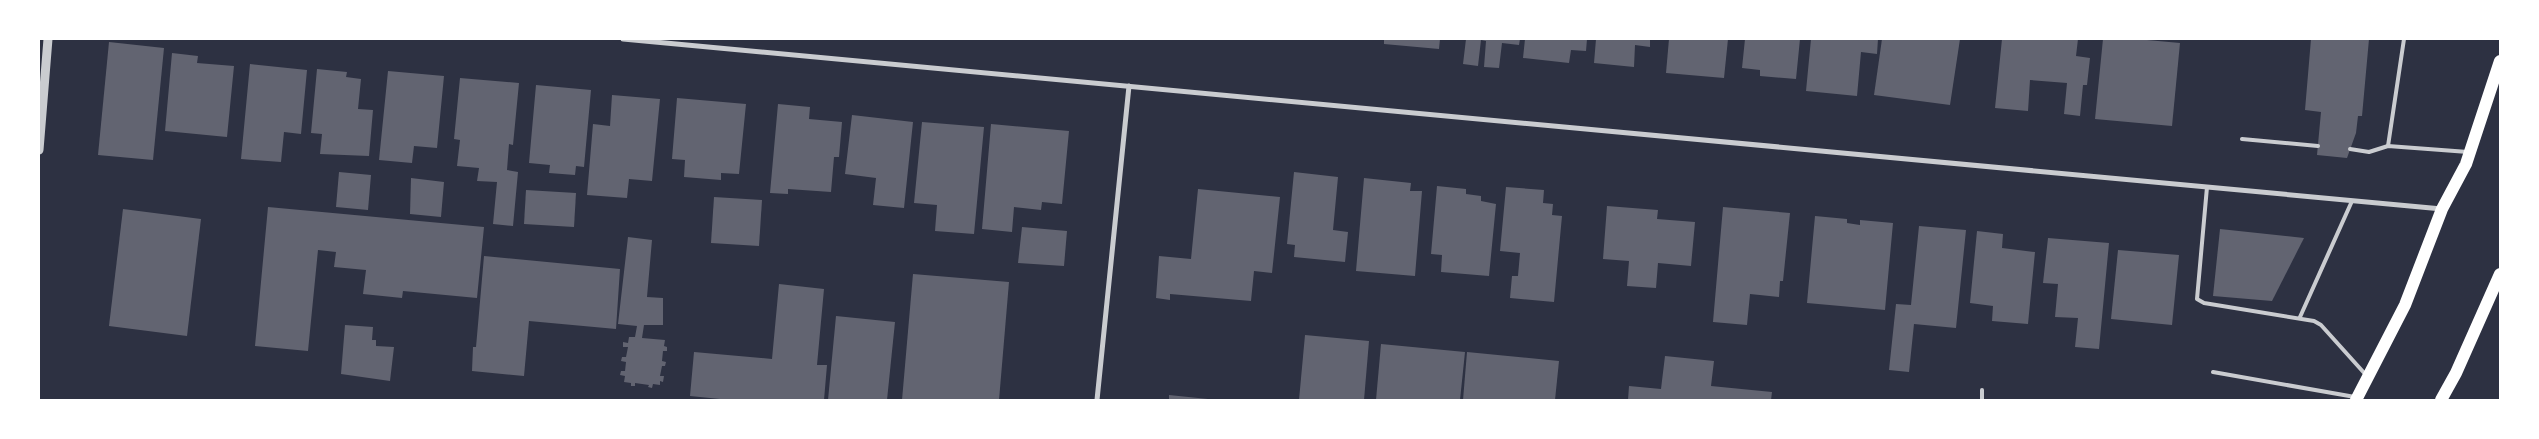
<svg xmlns="http://www.w3.org/2000/svg" width="2539" height="439" font-family="Helvetica,sans-serif">
<style>
.building{fill:#626471}
.lines{fill:none;stroke-linecap:round;stroke-linejoin:round}
.service{stroke:#caccd0;stroke-width:4}
.minor{stroke:#caccd0;stroke-width:5}
.tertiary{stroke:#caccd0;stroke-width:9}
.primary{stroke:#fff;stroke-width:12}
</style>
<rect width="100%" height="100%" fill="#2d3142"/>
<!-- building -->
<g class="building">
<polygon points="1384,39 1440,39 1439,49 1384,44"/>
<polygon points="1466,39 1520,39 1519,45 1502,43 1499,68 1484,67 1486,41 1481,40 1478,66 1463,64"/>
<polygon points="1525,39 1587,39 1586,51 1571,50 1569,63 1523,58"/>
<polygon points="1596,39 1650,39 1650,47 1635,45 1634,67 1594,63"/>
<polygon points="1669,39 1728,39 1724,78 1666,73"/>
<polygon points="1745,39 1800,39 1796,79 1760,76 1760,70 1742,68"/>
<polygon points="1811,39 1878,39 1877,54 1861,52 1857,96 1806,91"/>
<polygon points="1882,39 1960,39 1950,105 1874,95"/>
<polygon points="2002,39 2078,39 2076,56 2090,58 2087,85 2083,85 2080,116 2064,114 2067,83 2030,80 2028,111 1995,108"/>
<polygon points="2103,39 2136,39 2180,43 2172,126 2095,119"/>
<polygon points="2311,39 2369,39 2362,116 2358,116 2356,133 2347,158 2317,155 2321,112 2305,110"/>
<polygon points="109,42 164,48 153,160 98,155"/>
<polygon points="172,53 198,56 197,63 234,66 227,137 165,131"/>
<polygon points="250,64 307,70 301,134 284,132 281,162 241,159"/>
<polygon points="317,69 347,72 346,77 361,79 358,109 373,110 369,156 320,154 322,134 311,133"/>
<polygon points="388,71 444,76 437,148 414,146 412,163 379,160"/>
<polygon points="460,78 519,83 513,145 509,144 507,170 518,172 513,226 493,224 497,182 477,181 479,168 457,166 460,140 454,139"/>
<polygon points="536,85 591,90 584,167 576,166 575,175 549,173 550,165 529,163"/>
<polygon points="612,95 660,99 652,181 629,179 627,198 587,195 593,124 610,126"/>
<polygon points="677,98 746,104 739,174 721,173 721,180 684,177 685,160 672,159"/>
<polygon points="778,104 810,107 809,119 842,122 839,157 834,157 831,192 788,189 788,194 770,193"/>
<polygon points="852,115 913,122 904,208 873,205 876,178 845,174"/>
<polygon points="922,122 984,127 974,234 935,231 937,205 914,203"/>
<polygon points="991,124 1069,131 1062,204 1042,202 1041,210 1014,207 1012,232 982,229"/>
<polygon points="339,172 371,175 368,210 336,207"/>
<polygon points="1294,172 1338,177 1333,230 1348,232 1345,262 1294,257 1295,245 1287,244"/>
<polygon points="411,178 444,182 441,217 410,214"/>
<polygon points="1364,178 1411,183 1410,191 1422,191 1415,276 1356,271"/>
<polygon points="1437,186 1466,189 1466,194 1481,196 1481,201 1496,204 1489,276 1441,272 1442,255 1431,254"/>
<polygon points="1506,187 1544,190 1543,203 1553,204 1552,215 1562,216 1554,302 1510,298 1512,276 1518,276 1520,253 1500,251"/>
<polygon points="1198,189 1280,197 1272,273 1254,271 1251,301 1170,294 1170,300 1156,298 1159,256 1191,259"/>
<polygon points="526,190 576,193 574,227 524,224"/>
<polygon points="714,197 762,200 759,246 711,243"/>
<polygon points="1607,206 1658,210 1657,219 1695,222 1691,266 1658,263 1656,288 1627,286 1629,261 1603,259"/>
<polygon points="268,207 484,227 477,298 403,291 402,298 363,294 366,270 334,267 336,252 318,250 308,351 255,346"/>
<polygon points="1723,207 1790,213 1783,281 1780,281 1779,297 1750,294 1747,325 1713,322"/>
<polygon points="123,209 201,219 187,336 109,326"/>
<polygon points="1815,216 1847,219 1847,223 1860,225 1860,220 1893,223 1885,310 1807,303"/>
<polygon points="1919,226 1966,230 1956,328 1914,324 1909,372 1889,370 1896,304 1911,305"/>
<polygon points="1022,227 1067,231 1064,266 1018,263"/>
<polygon points="2220,229 2304,238 2272,301 2213,296"/>
<polygon points="1977,231 2003,234 2002,248 2035,252 2028,324 1992,321 1993,306 1970,303"/>
<polygon points="628,237 652,240 647,297 663,298 663,325 644,325 642,338 665,340 664,346 667,347 667,351 663,351 662,361 666,362 665,366 662,366 660,376 664,376 663,382 660,381 660,385 653,384 652,388 648,387 649,385 635,383 635,386 631,386 631,383 624,382 625,376 620,375 621,371 625,371 626,362 621,361 622,357 626,357 628,347 623,347 623,342 628,343 629,337 635,337 637,326 618,324"/>
<polygon points="2048,238 2109,243 2099,349 2075,347 2078,318 2055,317 2058,284 2043,283"/>
<polygon points="2118,250 2179,255 2172,325 2111,319"/>
<polygon points="484,256 620,269 616,329 529,321 524,376 472,371 473,347 476,347"/>
<polygon points="913,274 1009,282 999,400 902,400"/>
<polygon points="779,284 824,289 817,365 827,365 824,400 730,400 690,396 694,352 772,359"/>
<polygon points="836,316 895,322 887,400 828,400"/>
<polygon points="345,325 373,327 372,340 376,340 376,346 394,347 390,381 341,374"/>
<polygon points="1305,335 1369,341 1364,400 1299,400"/>
<polygon points="1381,344 1465,352 1460,400 1376,400"/>
<polygon points="1467,352 1559,361 1555,400 1463,400"/>
<polygon points="1665,356 1714,361 1711,386 1772,392 1771,400 1628,400 1629,386 1661,389"/>
<polygon points="1169,395 1208,399 1207,400 1169,400"/>
</g>
<g class="lines">
<!-- service -->
<g class="service">
<polyline points="2242,139 2318,146"/>
<polyline points="2388,146 2404,39"/>
<polyline points="2350,149 2369,152 2388,146 2468,152"/>
<polyline points="2207,187 2197,299 2204,303 2314,321 2321,325 2366,375"/>
<polyline points="2300,317 2352,201"/>
<polyline points="2213,372 2355,397"/>
<polyline points="1982,400 1982,390"/>
</g>
<!-- minor -->
<g class="minor">
<polyline points="623,39 2442,209"/>
<polyline points="1097,400 1129,86"/>
</g>
<!-- tertiary -->
<polyline class="tertiary" points="39,150 48,39"/>
<!-- primary -->
<g class="primary">
<polyline points="2356,400 2405,305 2442,209 2466,164 2500,61"/>
<polyline points="2441,400 2456,373 2500,274"/>
</g>
</g>
<!-- border -->
<rect width="2539" height="439" fill="none" stroke="#ffffff" stroke-width="80"/>
</svg>
